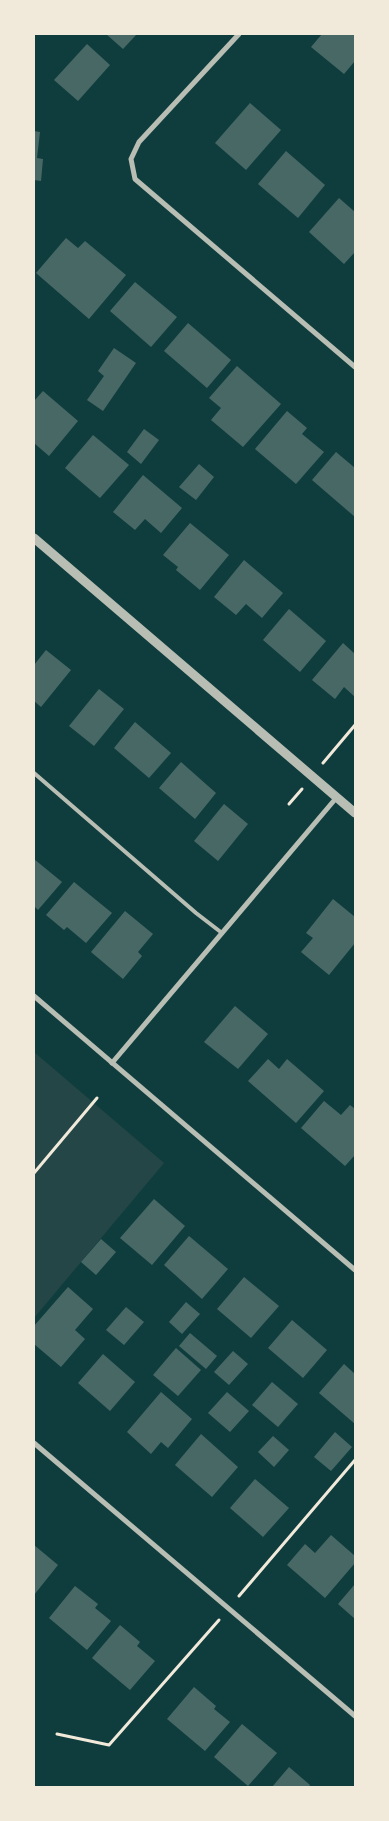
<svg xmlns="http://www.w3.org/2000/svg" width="389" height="1821" font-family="Poppins,sans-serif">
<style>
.green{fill:#244646}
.building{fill:#486865}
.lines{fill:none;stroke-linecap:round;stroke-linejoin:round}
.path{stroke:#f1e9da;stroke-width:3}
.service{stroke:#b8beb3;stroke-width:4}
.minor{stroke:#b8beb3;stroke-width:5}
.tertiary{stroke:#b8beb3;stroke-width:9}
</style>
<rect width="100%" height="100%" fill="#0f3d3e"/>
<!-- green -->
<polygon class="green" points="34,1052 164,1163 34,1318"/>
<!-- building -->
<g class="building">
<polygon points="106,34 137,34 123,49"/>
<polygon points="322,34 355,34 355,61 344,74 311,47"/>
<polygon points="87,44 110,65 78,101 54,80"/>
<polygon points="250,103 281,130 246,170 215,143"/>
<polygon points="34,131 40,132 37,158 43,159 41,181 34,180"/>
<polygon points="286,151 325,185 298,218 258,184"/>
<polygon points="339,198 355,212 355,252 344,264 309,232"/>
<polygon points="66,238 78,248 85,241 126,275 89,319 36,273"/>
<polygon points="135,282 177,317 151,347 110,311"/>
<polygon points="188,323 231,360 207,388 164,351"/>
<polygon points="114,348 136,363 103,411 87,400 104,376 98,371"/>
<polygon points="237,366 281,404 243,447 211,420 221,408 209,398"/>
<polygon points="43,391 78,421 49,456 34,443 34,401"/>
<polygon points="287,411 307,428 302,434 324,452 296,484 255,449"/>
<polygon points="144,429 159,440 141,464 127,452"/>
<polygon points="93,435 129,465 100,498 65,468"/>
<polygon points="336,452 355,468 355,517 312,480"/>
<polygon points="199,464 214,477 196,500 179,487"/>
<polygon points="143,475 182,508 161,533 145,519 135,530 113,512"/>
<polygon points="190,523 229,555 200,590 176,570 178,567 163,555"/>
<polygon points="244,560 283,593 262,618 246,604 236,615 214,597"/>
<polygon points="289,609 326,641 300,672 263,640"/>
<polygon points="343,643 355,654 355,697 344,687 335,699 312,680"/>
<polygon points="46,650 71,670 41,707 34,701 34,665"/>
<polygon points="99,689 124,709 94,746 69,726"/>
<polygon points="135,722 171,753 149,778 114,748"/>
<polygon points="181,762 216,793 195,819 159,788"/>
<polygon points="224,804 248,824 218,861 194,841"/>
<polygon points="34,859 62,882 38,910 34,906"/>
<polygon points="74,882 112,913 86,943 67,927 64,930 46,915"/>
<polygon points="333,899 355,917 355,943 329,975 301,952 313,938 306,933"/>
<polygon points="125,911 153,934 138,952 142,956 123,979 91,952"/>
<polygon points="235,1006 268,1034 238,1069 204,1042"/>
<polygon points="268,1059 279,1069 287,1059 324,1091 296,1123 248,1081"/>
<polygon points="324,1101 341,1115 350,1105 355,1109 355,1126 354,1128 355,1129 355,1155 345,1166 301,1128"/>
<polygon points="154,1199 185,1226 152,1265 120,1238"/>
<polygon points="189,1236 228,1269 202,1299 164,1265"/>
<polygon points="101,1239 116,1252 96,1275 81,1262"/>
<polygon points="244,1277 279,1306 251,1338 217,1309"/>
<polygon points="68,1287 93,1309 75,1330 85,1339 61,1367 34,1344 34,1326"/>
<polygon points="186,1302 200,1314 182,1334 169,1322"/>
<polygon points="126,1307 144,1322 124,1345 106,1330"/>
<polygon points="292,1320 327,1350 303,1378 268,1348"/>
<polygon points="190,1333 217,1356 206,1369 179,1346"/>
<polygon points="176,1348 201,1370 178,1396 153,1375"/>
<polygon points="233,1351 248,1364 229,1385 214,1372"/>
<polygon points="103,1354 135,1382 110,1411 78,1383"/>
<polygon points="344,1364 355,1374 355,1424 319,1393"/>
<polygon points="272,1382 298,1404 278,1427 252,1405"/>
<polygon points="161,1392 192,1419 168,1448 161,1442 151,1454 127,1432"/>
<polygon points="227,1392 249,1411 230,1432 208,1413"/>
<polygon points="335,1432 352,1447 331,1471 314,1457"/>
<polygon points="201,1434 238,1467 212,1497 175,1465"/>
<polygon points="273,1436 289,1450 274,1467 258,1452"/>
<polygon points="255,1479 289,1508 263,1537 230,1508"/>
<polygon points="331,1535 355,1556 355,1563 325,1598 287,1565 305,1544 315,1553"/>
<polygon points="34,1545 58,1565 34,1595"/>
<polygon points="355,1584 355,1619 338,1604"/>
<polygon points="75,1586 98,1604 95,1608 111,1621 87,1650 49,1618"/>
<polygon points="120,1625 140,1642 137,1646 155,1661 130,1690 92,1658"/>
<polygon points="194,1687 216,1706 214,1709 230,1722 205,1751 167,1719"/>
<polygon points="242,1724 277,1753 248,1786 214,1757"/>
<polygon points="289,1767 310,1785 309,1787 272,1787"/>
</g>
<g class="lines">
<!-- path -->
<g class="path">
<polyline points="323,763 355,725"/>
<polyline points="289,804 302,789"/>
<polyline points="34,1173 97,1098"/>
<polyline points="239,1596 355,1460"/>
<polyline points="57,1734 109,1745 219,1620"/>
</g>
<!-- service -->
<polyline class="service" points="34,773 196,913 222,933"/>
<!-- minor -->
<g class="minor">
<polyline points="239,34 139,142 131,159 135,179 355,367"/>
<polyline points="34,996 355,1270"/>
<polyline points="112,1063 337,797"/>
<polyline points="34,1443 355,1716"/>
</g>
<!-- tertiary -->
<polyline class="tertiary" points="34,538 355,813"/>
</g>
<!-- border -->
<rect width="389" height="1821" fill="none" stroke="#f1e9da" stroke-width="70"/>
</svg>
